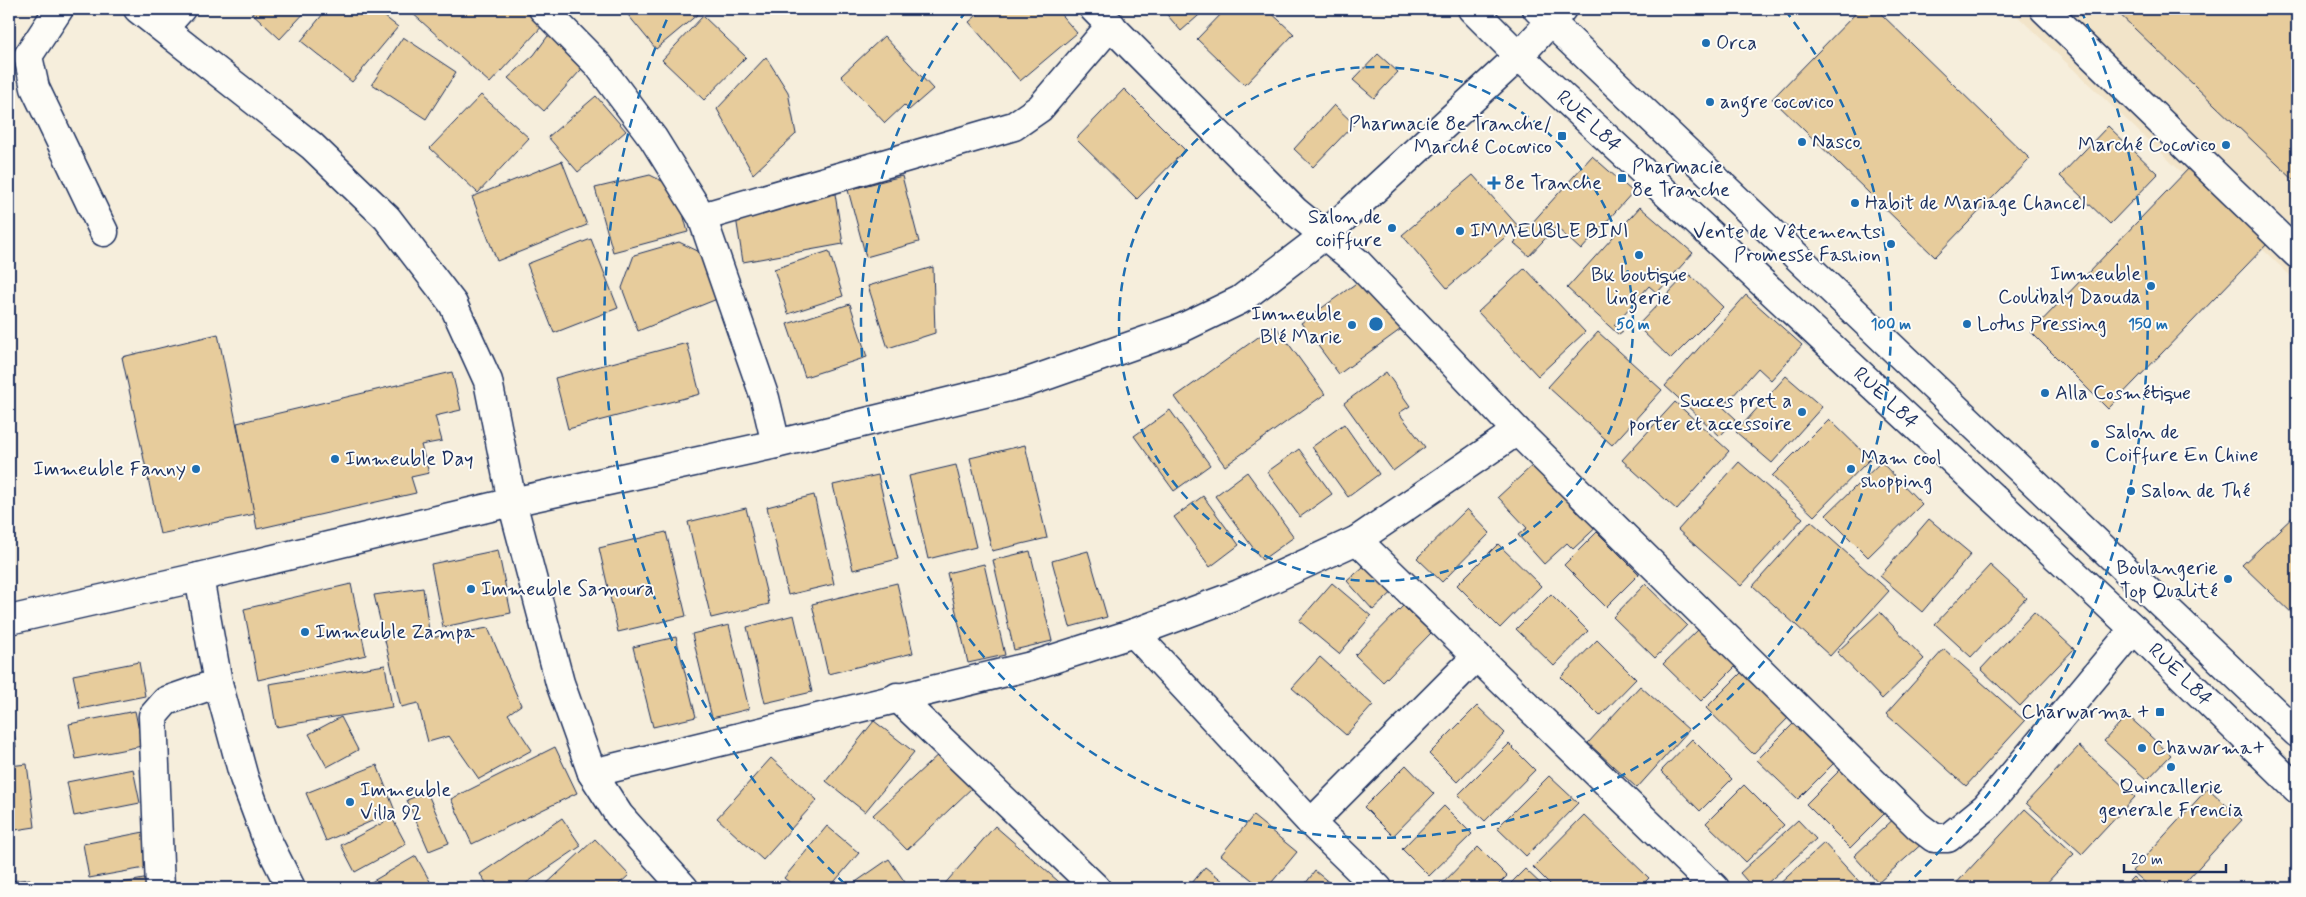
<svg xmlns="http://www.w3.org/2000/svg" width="2306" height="897" font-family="Mynerve,sans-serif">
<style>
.built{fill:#f2e4c9}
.building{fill:#e7cc9c;stroke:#1b2f5e}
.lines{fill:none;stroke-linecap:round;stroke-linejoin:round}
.minor-casing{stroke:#1b2f5e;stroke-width:31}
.minor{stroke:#fdfcf7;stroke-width:28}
.ring{fill:none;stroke:#1f6fb2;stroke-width:2.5;stroke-dasharray:9 6}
.poi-dot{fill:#1f6fb2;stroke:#fdfcf7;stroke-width:2}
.labels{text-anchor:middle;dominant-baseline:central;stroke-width:4;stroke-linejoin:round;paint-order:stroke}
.poi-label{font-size:20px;fill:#1b2f5e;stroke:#fdfcf7;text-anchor:start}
.street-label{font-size:20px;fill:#1b2f5e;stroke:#fdfcf7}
.centre{fill:#1f6fb2;stroke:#fdfcf7;stroke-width:2.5}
.ring-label{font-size:15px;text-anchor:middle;font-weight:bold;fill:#1f6fb2;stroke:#fdfcf7;stroke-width:4;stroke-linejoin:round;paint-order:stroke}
</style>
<rect width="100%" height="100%" fill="#f6eedc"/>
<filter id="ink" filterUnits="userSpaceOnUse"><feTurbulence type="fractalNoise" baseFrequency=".02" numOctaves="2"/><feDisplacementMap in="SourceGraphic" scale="10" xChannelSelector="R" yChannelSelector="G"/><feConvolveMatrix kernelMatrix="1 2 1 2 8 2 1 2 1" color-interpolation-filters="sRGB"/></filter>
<g filter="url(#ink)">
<!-- built -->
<polygon class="built" points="2010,9 2297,9 2297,282"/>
<!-- building -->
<g class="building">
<polygon points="248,9 308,9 280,39"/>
<polygon points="327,9 375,9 398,27 352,82 301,41"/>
<polygon points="414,9 532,9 546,22 490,83 411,12"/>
<polygon points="626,9 704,9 656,49 624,10"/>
<polygon points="953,9 963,9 957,14"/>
<polygon points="984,9 1056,9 1077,33 1020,81 969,22"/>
<polygon points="1162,9 1206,9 1181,31"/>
<polygon points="1226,9 1267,9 1294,34 1245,85 1197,39"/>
<polygon points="1860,9 1876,9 2030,159 1935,257 1772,99"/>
<polygon points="2114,9 2297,9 2297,183"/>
<polygon points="703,16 746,57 704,100 662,60"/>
<polygon points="553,29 589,61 544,111 508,78 534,55"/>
<polygon points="884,36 933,89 909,110 904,105 885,123 841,76"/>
<polygon points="403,37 456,72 426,119 372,84"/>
<polygon points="1378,54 1398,72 1374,98 1353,80"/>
<polygon points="766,57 788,92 796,134 753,174 717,109"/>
<polygon points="1124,89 1185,150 1137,199 1076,139"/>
<polygon points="481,95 529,138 478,193 430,148"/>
<polygon points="596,96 626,131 578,172 548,137"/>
<polygon points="1334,105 1354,124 1313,167 1294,149"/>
<polygon points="2108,126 2158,174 2110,224 2060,176"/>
<polygon points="1592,156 1633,192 1581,250 1556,227 1529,256 1514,243"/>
<polygon points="562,161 587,225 497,261 472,197"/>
<polygon points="2192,165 2271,240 2108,409 2031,332"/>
<polygon points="650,175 676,188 688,232 613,252 595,188"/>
<polygon points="1473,175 1518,226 1447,288 1402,235"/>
<polygon points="902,176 919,242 866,257 848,190"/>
<polygon points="835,194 843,244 743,262 735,211"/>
<polygon points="1640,207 1693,253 1657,293 1649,286 1614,325 1623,332 1619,335 1567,288"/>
<polygon points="591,239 618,308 554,333 527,264"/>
<polygon points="679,242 706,255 722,297 638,331 622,288 634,255"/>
<polygon points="829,251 843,296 788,314 774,269"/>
<polygon points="933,267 935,333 888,348 868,286"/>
<polygon points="1525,268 1585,332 1538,376 1478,312"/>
<polygon points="1688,273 1723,307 1671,359 1637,326"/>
<polygon points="1366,276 1404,327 1339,374 1301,323"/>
<polygon points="1746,295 1802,345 1771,380 1758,368 1723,407 1736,419 1720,436 1665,386"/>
<polygon points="850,304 867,357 805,377 787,324"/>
<polygon points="1275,325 1325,394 1225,466 1175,397"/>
<polygon points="1598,332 1662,390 1612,445 1548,387"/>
<polygon points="218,334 255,514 160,534 122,357"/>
<polygon points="687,343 700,394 568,429 555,378"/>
<polygon points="452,372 461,410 435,416 442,441 421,445 429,473 411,477 416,493 257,529 237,423"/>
<polygon points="1386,372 1410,406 1399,413 1425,447 1393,471 1344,403"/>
<polygon points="1786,376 1822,407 1772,463 1736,432"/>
<polygon points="1675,402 1729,451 1677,510 1622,460"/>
<polygon points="1170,410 1210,465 1174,491 1134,436"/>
<polygon points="1829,419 1870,459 1814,516 1772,476"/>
<polygon points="1344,424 1379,474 1348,497 1312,447"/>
<polygon points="1025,445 1047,538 992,551 970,458"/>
<polygon points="1299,449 1332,494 1300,517 1267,472"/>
<polygon points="1739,462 1803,518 1741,586 1678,530"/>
<polygon points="1881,462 1922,504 1868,557 1826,515"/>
<polygon points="1534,464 1578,513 1589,504 1604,520 1573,549 1567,543 1544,564 1518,535 1527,528 1498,497"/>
<polygon points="956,465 976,547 928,559 909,476"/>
<polygon points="1247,472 1294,537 1262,560 1215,496"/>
<polygon points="878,475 898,559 853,570 833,485"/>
<polygon points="814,495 834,584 788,595 767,507"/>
<polygon points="1203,496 1239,545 1210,567 1174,517"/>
<polygon points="746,508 769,604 711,618 688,522"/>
<polygon points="1467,509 1490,533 1442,582 1417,558"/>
<polygon points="2297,513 2297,618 2242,565"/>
<polygon points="1929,519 1971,554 1922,612 1880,576"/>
<polygon points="1811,521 1889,591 1830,656 1753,586"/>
<polygon points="666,532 686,616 618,632 599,548"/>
<polygon points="1597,532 1639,574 1606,607 1564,565"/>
<polygon points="1498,544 1541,586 1500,628 1457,585"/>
<polygon points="498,550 511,613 443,627 431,564"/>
<polygon points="1030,551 1052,641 1014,650 993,560"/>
<polygon points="1088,551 1107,617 1070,627 1052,561"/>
<polygon points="1371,560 1397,588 1373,610 1347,581"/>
<polygon points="984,564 1005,655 968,663 947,573"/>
<polygon points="1990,565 2026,598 1971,657 1935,624"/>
<polygon points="897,583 913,653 828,674 812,604"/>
<polygon points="1332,583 1371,616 1339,654 1299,621"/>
<polygon points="351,584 366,655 258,680 244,609"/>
<polygon points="1645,584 1687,625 1655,658 1613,617"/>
<polygon points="423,588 430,638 488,628 521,705 508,714 532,750 479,779 449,736 428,742 418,703 401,707 374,595"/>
<polygon points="1551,594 1588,631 1554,666 1516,629"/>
<polygon points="1403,606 1431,633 1383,682 1355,655"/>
<polygon points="1880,612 1924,659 1882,699 1837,652"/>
<polygon points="2034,612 2074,649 2020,706 1981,669"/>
<polygon points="794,615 812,692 765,703 747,627"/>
<polygon points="729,625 749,709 712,718 692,634"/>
<polygon points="1699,629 1736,666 1701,701 1663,664"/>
<polygon points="676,637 696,717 653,727 633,647"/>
<polygon points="1597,640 1636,679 1600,716 1561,677"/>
<polygon points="1944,649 2025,721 1966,786 1886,714"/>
<polygon points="1320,657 1373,705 1346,735 1292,688"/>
<polygon points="139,662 145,696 80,709 73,675"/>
<polygon points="385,665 392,707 276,727 269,684"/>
<polygon points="1743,671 1789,717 1753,754 1706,708"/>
<polygon points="1640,686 1689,730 1637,788 1588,743"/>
<polygon points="9,693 16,747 9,747"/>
<polygon points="1477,706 1505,733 1457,782 1429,754"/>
<polygon points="135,711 142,746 76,759 69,724"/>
<polygon points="2127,715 2171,755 2147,780 2104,741"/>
<polygon points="341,717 358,750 327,767 309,734"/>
<polygon points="1798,719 1838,759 1798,799 1757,760"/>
<polygon points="874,721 914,752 865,812 826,781"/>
<polygon points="1692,739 1732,779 1700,811 1661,771"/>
<polygon points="1509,744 1535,770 1485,821 1458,795"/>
<polygon points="2079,746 2135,797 2082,854 2026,803"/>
<polygon points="555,747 577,793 472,844 451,799"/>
<polygon points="942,751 975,785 907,850 873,815"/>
<polygon points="771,758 817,800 763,860 717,818"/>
<polygon points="27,764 35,827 9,831 9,766"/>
<polygon points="377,765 395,811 326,841 306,793"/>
<polygon points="1406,765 1434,794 1393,836 1364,807"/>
<polygon points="1842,768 1886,812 1850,848 1806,804"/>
<polygon points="133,769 140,803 74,816 67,782"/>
<polygon points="1549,776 1578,803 1526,856 1497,828"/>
<polygon points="1744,785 1784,825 1746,862 1706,823"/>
<polygon points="2208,788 2242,820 2180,888 2151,888 2132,871"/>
<polygon points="427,792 449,843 429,851 407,800"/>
<polygon points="1444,806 1472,834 1429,876 1402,849"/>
<polygon points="2025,809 2074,854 2042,888 1952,888"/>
<polygon points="1900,813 1925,841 1878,883 1854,856"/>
<polygon points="1584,815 1649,878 1639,888 1554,888 1533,867"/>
<polygon points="1253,816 1297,852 1267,888 1262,888 1221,855"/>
<polygon points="392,818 406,844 355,872 341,845"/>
<polygon points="562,818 581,846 519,888 490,888 480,874"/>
<polygon points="1798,820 1816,839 1762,888 1753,888 1740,873"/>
<polygon points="827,826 859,853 829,888 796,888 784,878"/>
<polygon points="995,826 1066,888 942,887"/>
<polygon points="149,831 156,866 89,878 83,844"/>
<polygon points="595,839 629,875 615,888 542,888"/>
<polygon points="1824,843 1865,888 1777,888 1776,887"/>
<polygon points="1478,847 1507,876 1495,888 1438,888"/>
<polygon points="416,856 432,885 426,888 361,888"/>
<polygon points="889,859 909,888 847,888"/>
<polygon points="1205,867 1232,888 1188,888"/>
<polygon points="1525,869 1545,888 1506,888"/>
<polygon points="1315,871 1336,888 1302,888"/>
<polygon points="2133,877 2145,888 2122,888"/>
<polygon points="149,878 151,888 96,888"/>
<polygon points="30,879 31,888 9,888 9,881"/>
</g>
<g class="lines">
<defs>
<g id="minor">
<polyline points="59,9 28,56 35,88 104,232"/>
<polyline points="138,9 312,146 387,218 453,304 488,381 512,502 560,683 592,773 619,815 684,888"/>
<polyline points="543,9 599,66 653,138 702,217 765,398 776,444"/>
<polyline points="1094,9 1295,211 1357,262 1517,431 1918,826 1934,838 1948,838 1986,807 2134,629"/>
<path id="s1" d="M1472,9L1519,56L2134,629L2297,789"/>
<polyline points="1537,9 2297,733"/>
<polyline points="2044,9 2297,254"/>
<polyline points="164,28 181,9"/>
<polyline points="702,217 1014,126 1040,108 1111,25"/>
<polyline points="1357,540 1715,888"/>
<polyline points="199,577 218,683 244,778 267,840 291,888"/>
<polyline points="9,620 199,577 512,502 776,444 1025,383 1182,328 1240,300 1325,235 1519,56 1562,9"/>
<polyline points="1134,633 1311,823"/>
<polyline points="897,697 1096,888"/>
<polyline points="592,773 1031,666 1134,633 1239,594 1357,540 1517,431"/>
<polyline points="160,888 153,716 166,701 218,683"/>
<polyline points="1378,888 1311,823 1477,656"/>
</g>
</defs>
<!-- minor casing -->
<use href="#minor" class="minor-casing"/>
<!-- minor -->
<use href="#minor" class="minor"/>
</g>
</g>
<!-- distance rings -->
<g class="ring">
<circle cx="1376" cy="324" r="257"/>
<path d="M1785 10A515 515 0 1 1 967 10"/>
<path d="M845 884A772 772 0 0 1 671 10M2081 10A772 772 0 0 1 1907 884"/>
</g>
<!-- markers -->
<g class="poi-dot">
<circle cx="1706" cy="43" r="5"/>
<circle cx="1710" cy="102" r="5"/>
<rect x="1557" y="131" width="10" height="10" rx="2.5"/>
<circle cx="1802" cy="142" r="5"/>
<circle cx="2226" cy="145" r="5"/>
<rect x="1617" y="173" width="10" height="10" rx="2.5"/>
<path d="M1491.5 175.5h5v5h5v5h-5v5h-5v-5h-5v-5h5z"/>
<circle cx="1855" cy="203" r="5"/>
<circle cx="1392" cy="228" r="5"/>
<circle cx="1460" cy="231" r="5"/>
<circle cx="1891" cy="244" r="5"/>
<circle cx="1639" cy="255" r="5"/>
<circle cx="2151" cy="286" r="5"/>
<circle cx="1967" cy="324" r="5"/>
<circle cx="1352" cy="325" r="5"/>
<circle cx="2045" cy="393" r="5"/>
<circle cx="1802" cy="412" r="5"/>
<circle cx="2095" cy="444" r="5"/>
<circle cx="335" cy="459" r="5"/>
<circle cx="196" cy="469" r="5"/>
<circle cx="1851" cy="469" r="5"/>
<circle cx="2131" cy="491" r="5"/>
<circle cx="2228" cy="579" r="5"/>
<circle cx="471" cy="589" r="5"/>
<circle cx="305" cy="632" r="5"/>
<rect x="2155" y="707" width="10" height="10" rx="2.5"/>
<circle cx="2142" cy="748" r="5"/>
<circle cx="2171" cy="767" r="5"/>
<circle cx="350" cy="802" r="5"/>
</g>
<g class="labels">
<!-- poi labels -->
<g class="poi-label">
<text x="1716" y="43">Orca</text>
<text x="1720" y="102">angre cocovico</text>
<text x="1552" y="124" text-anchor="end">Pharmacie 8e Tranche/<tspan x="1552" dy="23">Marché Cocovico</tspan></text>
<text x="1812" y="142">Nasco</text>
<text x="2216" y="145" text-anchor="end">Marché Cocovico</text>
<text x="1632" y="167">Pharmacie<tspan x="1632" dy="23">8e Tranche</tspan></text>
<text x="1504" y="183">8e Tranche</text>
<text x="1865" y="203">Habit de Mariage Chancel</text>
<text x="1382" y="217" text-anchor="end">Salon de<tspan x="1382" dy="23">coiffure</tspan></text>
<text x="1470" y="231">IMMEUBLE BINI</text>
<text x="1881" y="232" text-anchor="end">Vente de Vêtements<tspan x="1881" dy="23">Promesse Fashion</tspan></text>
<text x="2141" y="274" text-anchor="end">Immeuble<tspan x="2141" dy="23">Coulibaly Daouda</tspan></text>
<text x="1639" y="275" text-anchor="middle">Bk boutique<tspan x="1639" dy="23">lingerie</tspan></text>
<text x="1342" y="314" text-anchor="end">Immeuble<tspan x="1342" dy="23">Blé Marie</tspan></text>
<text x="1977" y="324">Lotus Pressing</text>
<text x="2055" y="393">Alla Cosmétique</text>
<text x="1792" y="401" text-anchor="end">Succes pret a<tspan x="1792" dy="23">porter et accessoire</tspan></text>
<text x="2105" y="432">Salon de<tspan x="2105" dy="23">Coiffure En Chine</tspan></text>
<text x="1861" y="458">Mam cool<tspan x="1861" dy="23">shopping</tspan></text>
<text x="345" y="459">Immeuble Day</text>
<text x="186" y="469" text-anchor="end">Immeuble Fanny</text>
<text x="2141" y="491">Salon de Thé</text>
<text x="2218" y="568" text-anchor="end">Boulangerie<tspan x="2218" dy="23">Top Qualité</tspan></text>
<text x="481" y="589">Immeuble Samoura</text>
<text x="315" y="632">Immeuble Zampa</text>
<text x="2150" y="712" text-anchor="end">Charwarma +</text>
<text x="2152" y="748">Chawarma+</text>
<text x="2171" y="787" text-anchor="middle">Quincallerie<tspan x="2171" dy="23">generale Frencia</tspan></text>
<text x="360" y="790">Immeuble<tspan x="360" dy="23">Villa 92</tspan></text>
</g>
<!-- street labels -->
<g class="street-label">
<text stroke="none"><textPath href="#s1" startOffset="162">RUE L84</textPath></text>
<text stroke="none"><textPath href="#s1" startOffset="568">RUE L84</textPath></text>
<text stroke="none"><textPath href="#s1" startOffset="972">RUE L84</textPath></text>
</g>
</g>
<circle cx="1376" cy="324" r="8" class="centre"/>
<g class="ring-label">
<text x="1633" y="329">50 m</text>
<text x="1891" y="329">100 m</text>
<text x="2148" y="329">150 m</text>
</g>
<!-- margin -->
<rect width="2306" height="897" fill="none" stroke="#fdfcf7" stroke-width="30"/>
<rect x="15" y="15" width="2276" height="867" fill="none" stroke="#1b2f5e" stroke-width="2" filter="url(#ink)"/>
<!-- scale -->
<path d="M2124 864v8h102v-8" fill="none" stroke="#1b2f5e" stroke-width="2.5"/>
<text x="2131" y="864" font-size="15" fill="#1b2f5e" stroke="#fdfcf7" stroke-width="4" paint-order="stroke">20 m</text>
</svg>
